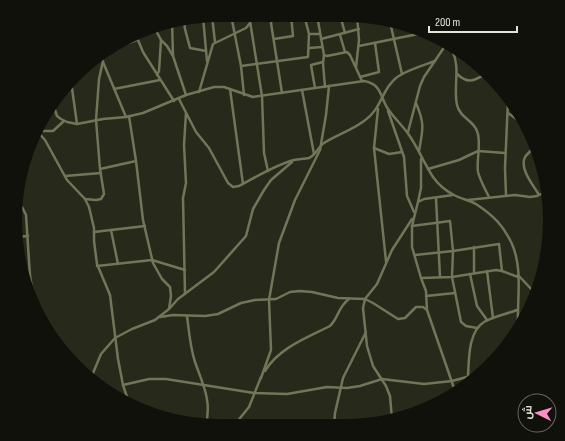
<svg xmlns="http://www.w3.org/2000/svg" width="565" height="441" font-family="'Sofia Sans Condensed',Cairo,sans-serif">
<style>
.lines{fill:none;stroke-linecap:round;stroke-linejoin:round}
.street{stroke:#717658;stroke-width:2.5}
</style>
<rect width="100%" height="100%" fill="#27291b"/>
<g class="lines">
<!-- street -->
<g class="street">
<polyline points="231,15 241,66 244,95"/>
<polyline points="249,15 262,96 264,153 268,171"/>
<polyline points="273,15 271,23 282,93"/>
<polyline points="317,15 324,55 327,56 347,52 350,55 362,81"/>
<polyline points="340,15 345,33"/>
<polyline points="212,16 215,42"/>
<polyline points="203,17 207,61"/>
<polyline points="184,20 185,29 190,48 206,51"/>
<polyline points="172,21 173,56"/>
<polyline points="390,22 402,74"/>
<polyline points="154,27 161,40 167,46 173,56 186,95"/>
<polyline points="309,34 320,34"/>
<polyline points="136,35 143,52 174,101"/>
<polyline points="340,35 345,52"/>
<polyline points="274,39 293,36 291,15"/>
<polyline points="321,39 359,29"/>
<polyline points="359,46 423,33"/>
<polyline points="309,48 322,47"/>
<polyline points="108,50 137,40"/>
<path d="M452,50C461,68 453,86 457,105C460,118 473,120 477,131C482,142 476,160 478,172C480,180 485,189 489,197"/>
<polyline points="324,55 323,63 325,87"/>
<polyline points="103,62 126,117"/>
<polyline points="241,66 308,57 309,34 304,15"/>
<polyline points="356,67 359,40 357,15"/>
<path d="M457,74C469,85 474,80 486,74"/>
<polyline points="157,75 159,71 161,40"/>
<polyline points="360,77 379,72 375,43"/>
<polyline points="71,81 77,124"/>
<polyline points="315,88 311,65 323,62"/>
<polyline points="114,89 160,80"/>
<polyline points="230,89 243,184"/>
<polyline points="302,90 314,154"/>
<polyline points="199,92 213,44 246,28 250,23"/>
<path d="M179,99L196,132L209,148L228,183L233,187L239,186C256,177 275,165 294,160C299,159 304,159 309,158C316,155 318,147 324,143C337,135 352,130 364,121C382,109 381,90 396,78C404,71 424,65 435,61"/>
<path d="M416,103C425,124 423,129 419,151"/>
<path d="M53,104L57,116L61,119L67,122L77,124L103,119L126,117L143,113L186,95L214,87H224L253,97L364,81C382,84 380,97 388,109C394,118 403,126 409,135C418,148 424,163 433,177C438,184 446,191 454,195C461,199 469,200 476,204C494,216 503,225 512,244C523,269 517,299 518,325"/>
<polyline points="378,109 374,148 386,261"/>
<polyline points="388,111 404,157 407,196 414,212"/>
<polyline points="508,113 525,125"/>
<polyline points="37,131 45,140 67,180 85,199 89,207 94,228 94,241 97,264 110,295 118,359 123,385 128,400"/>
<polyline points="37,131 53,131 64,121"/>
<polyline points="408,132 420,86 424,77 445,46"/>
<polyline points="374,148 389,154 402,152"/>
<path d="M533,148C531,151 527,154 525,157C519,169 534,186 539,195"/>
<polyline points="136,161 143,220 153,263 162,279 170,287 171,296 169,309"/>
<polyline points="100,169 136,161 129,116"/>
<polyline points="428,169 459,160 478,151 505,153"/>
<polyline points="65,176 101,173"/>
<polyline points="453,195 424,199 418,202 412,226 412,247 421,278 426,291 427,310 455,391"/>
<polyline points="506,195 505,168 508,100"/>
<polyline points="436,198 440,277"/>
<polyline points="85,199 96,200 101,199 104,194 100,169 96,120 99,79 103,61 101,55"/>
<polyline points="468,200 515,195 530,197 537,196 543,193 547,189"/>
<polyline points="418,202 421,188 421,159"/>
<polyline points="17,205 22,207 26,215 30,276 35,306"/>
<polyline points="412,226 450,221 453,251 452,277 461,322 466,326 477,328"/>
<polyline points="111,230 118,264"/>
<polyline points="94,232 145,226"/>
<polyline points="17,237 28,236"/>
<polyline points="474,247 474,273"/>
<polyline points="415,255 453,251 499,244 502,271"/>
<polyline points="97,266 152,260 185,270"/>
<polyline points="487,271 493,318"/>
<polyline points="470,274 477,306 487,320"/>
<polyline points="518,275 534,292"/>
<polyline points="421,278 452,277 496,270 502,271 518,277"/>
<polyline points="24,280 30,276"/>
<polyline points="185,294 183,198 186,183 184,145 186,113"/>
<polyline points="426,296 455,293"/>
<path d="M187,316C189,331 190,347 195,362C202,382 212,401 206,423"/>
<polyline points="160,317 173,315 205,316 218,314 241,303 255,300 276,299 290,292 300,291 312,292 338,298 365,299 373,303 398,319 405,318 416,307 423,307 427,310"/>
<path d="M265,371C279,348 306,338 330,326C339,317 338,307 349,299"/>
<path d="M468,377C469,359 468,332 484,322C494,316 507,314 517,310"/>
<polyline points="91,378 101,354 115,338 132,329 155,320 169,309 178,299 214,272 246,236 253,209 264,190 271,180 292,162"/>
<polyline points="261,378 271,350 269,300 279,243 295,200 320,150 326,115 329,86"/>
<polyline points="123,385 149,379 166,379 254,393 287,394 327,387 347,388 360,386 382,379 424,384 452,381 474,375"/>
<polyline points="392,419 390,396 386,386 373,366 367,346 363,308 365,299 377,284 392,250 412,219"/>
<polyline points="236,423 249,407 261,377"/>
<polyline points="334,425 335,413 343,378 366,332"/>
</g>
</g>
<!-- crop -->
<path d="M0 0H565V441H0ZM220 22H345A198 198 0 0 1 543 220V221A198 198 0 0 1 345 419H220A198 198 0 0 1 22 221V220A198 198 0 0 1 220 22Z" fill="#10110b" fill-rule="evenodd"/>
<!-- north arrow -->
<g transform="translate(537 413) rotate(275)"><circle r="19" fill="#10110b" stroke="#64655e"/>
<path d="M0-3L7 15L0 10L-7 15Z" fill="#fb8fc6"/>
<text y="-6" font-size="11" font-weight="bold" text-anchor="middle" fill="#e2e4da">ش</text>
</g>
<!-- scale -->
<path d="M429 26v6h88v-6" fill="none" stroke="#e2e4da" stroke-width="2"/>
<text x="435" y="26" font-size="12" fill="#e2e4da" stroke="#10110b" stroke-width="3" paint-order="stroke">200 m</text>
</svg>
